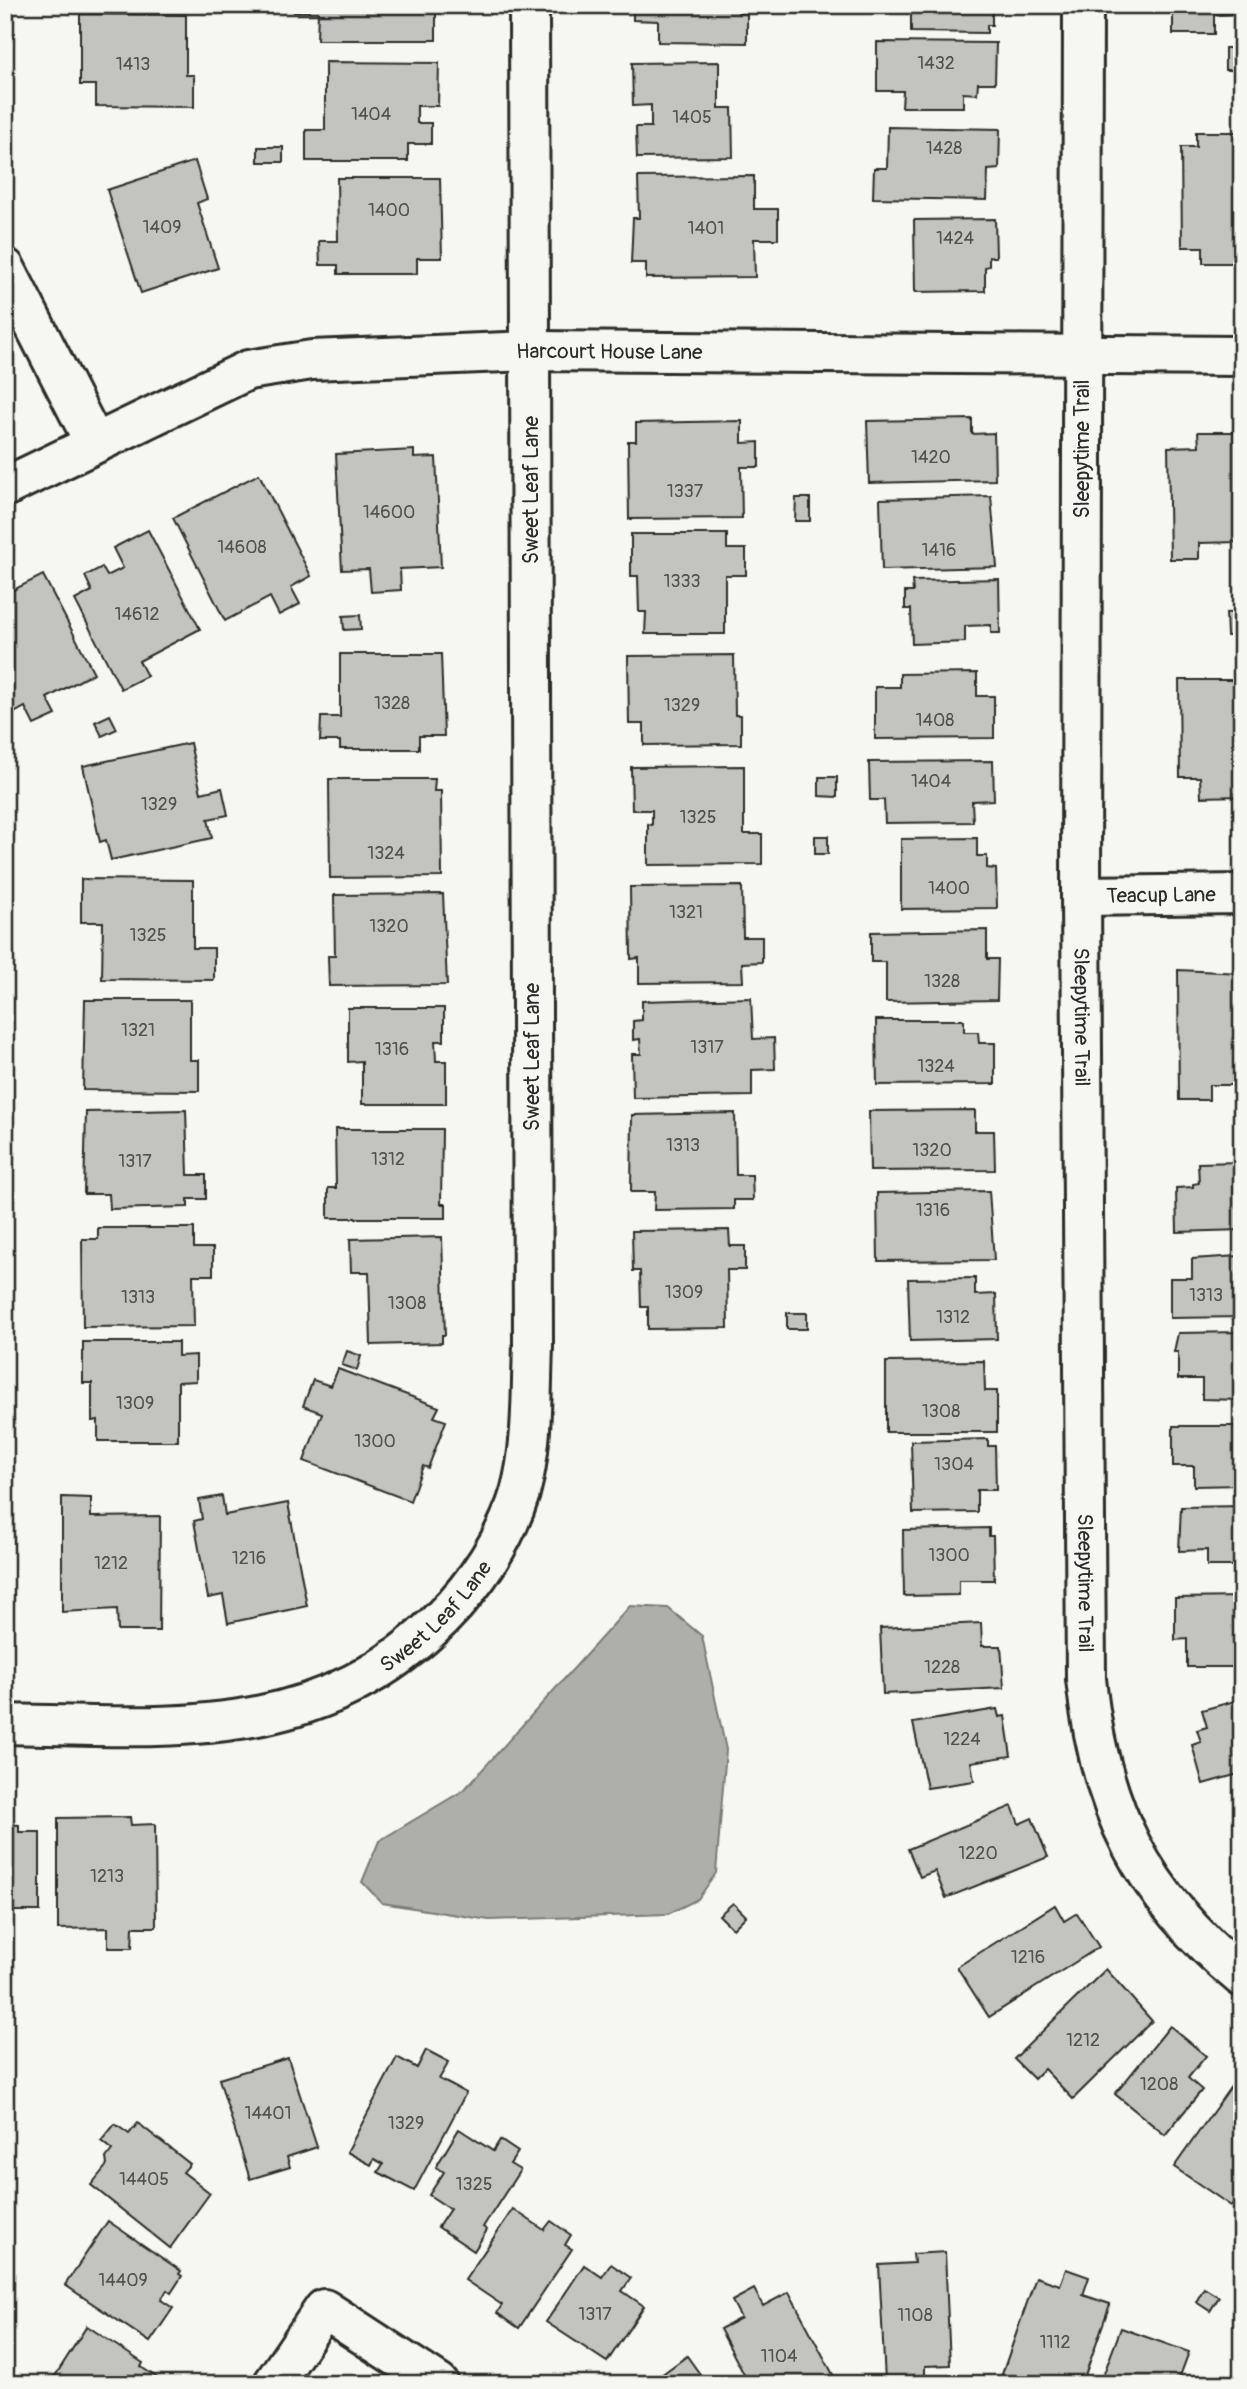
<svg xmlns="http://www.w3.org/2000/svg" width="1247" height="2389" font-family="Pangolin,sans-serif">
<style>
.water{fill:#aeaeab;stroke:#7a7a78;stroke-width:2}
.building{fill:#c3c3c0;stroke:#2b2b2b;stroke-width:2}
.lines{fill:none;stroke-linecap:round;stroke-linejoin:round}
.minor-casing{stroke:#2b2b2b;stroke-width:44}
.minor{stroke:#f6f6f2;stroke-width:38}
.labels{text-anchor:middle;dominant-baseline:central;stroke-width:7;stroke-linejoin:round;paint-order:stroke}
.number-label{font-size:18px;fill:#515150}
.street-label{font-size:21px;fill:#2b2b2b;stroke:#f6f6f2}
</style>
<rect width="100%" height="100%" fill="#f6f6f2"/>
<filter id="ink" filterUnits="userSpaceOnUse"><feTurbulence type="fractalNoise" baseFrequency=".0143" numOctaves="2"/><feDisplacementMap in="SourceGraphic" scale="14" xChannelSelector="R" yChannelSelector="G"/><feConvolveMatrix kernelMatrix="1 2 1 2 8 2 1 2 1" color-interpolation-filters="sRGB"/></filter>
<g filter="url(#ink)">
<!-- water -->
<polygon class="water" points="630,1606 668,1608 702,1636 726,1750 716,1873 698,1899 668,1914 489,1920 382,1903 362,1882 379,1841 464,1790"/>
<!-- building -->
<g class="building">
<polygon points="294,5 436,5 436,40 317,40 318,12 294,12"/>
<polygon points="633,5 739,5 738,13 747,13 747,43 658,42 658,21 633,20"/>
<polygon points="911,5 992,5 992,25 987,25 987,33 911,32"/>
<polygon points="1173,5 1242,5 1242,14 1214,15 1214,34 1173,34"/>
<polygon points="80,14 186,15 186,75 194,75 194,107 96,106 96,85 80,85"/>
<polygon points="877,42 996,43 995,83 978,83 977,94 963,93 963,107 902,107 903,91 877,91"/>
<rect x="1225" y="48" width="17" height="22"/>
<polygon points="325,62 439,63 438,106 417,106 417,123 431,123 431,144 408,144 408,161 306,161 306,130 325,130"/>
<polygon points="719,62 719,108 732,108 733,157 637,158 636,127 651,127 651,105 633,106 632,63"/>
<polygon points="888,127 1000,129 999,169 988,170 987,200 873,198 874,168 887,168"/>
<polygon points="1196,132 1242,132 1242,263 1203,263 1203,247 1182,247 1181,147 1196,147"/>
<rect x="258" y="147" width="25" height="15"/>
<polygon points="195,161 207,199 197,203 218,268 141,293 107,190"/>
<polygon points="754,176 754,209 778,209 778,239 754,239 755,277 646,278 646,263 631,263 633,218 639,218 638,177"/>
<polygon points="337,178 440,178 442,258 417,258 417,274 338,274 338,265 320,265 319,241 338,241"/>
<polygon points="995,219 996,257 989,257 989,266 985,267 985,291 915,292 914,220"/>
<polygon points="972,419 972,434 994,433 995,480 869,483 867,421"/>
<polygon points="742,421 742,443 759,442 759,467 741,467 742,518 629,519 628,441 636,441 636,423"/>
<polygon points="1198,432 1238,432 1240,542 1199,543 1199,559 1170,559 1168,447 1199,446"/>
<polygon points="414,450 414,458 436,457 441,567 400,569 401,590 371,592 369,569 342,570 336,454"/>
<polygon points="259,474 311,576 291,587 300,604 279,615 270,597 225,621 173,518"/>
<polygon points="991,496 997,567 882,570 880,499"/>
<polygon points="796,498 810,498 810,521 795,521"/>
<polygon points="148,530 200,629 139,661 147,676 121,689 75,600 92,591 85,576 102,567 107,576 123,568 113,548"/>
<polygon points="631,534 727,534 727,549 746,549 746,575 725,575 725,634 645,634 646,612 639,612 638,576 631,576"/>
<polygon points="43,575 94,673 47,698 56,715 34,725 25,707 7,717 5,713 5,594"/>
<polygon points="999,579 1000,633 991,633 991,625 965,626 965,642 912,644 911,609 905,609 905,592 913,592 912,581"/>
<polygon points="1242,612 1242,635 1227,636 1226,613"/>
<polygon points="360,615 361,629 344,630 343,616"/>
<polygon points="340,654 441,654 444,736 419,736 419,749 340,749 340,741 320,741 321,717 340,717"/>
<polygon points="734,655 735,715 741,715 741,744 644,745 644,724 629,724 628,656"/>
<polygon points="977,673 977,696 994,696 994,738 875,739 875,687 900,687 900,674"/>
<polygon points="1179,680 1242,680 1242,796 1201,797 1200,777 1180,777"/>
<polygon points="110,715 117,729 102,736 95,722"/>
<polygon points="190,743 201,793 222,788 228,815 208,819 212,838 111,860 106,840 100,842 83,766"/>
<polygon points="993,761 994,800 972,801 973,822 885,823 884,800 870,800 869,762"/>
<polygon points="744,766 744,834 762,834 762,864 648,865 648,824 652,825 652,810 632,810 631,767"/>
<polygon points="819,777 837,777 837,797 819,796"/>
<polygon points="329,779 435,779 434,791 441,791 442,877 330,878"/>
<rect x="815" y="836" width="13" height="18"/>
<polygon points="977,838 977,856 987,856 987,868 996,869 997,908 901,909 901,839"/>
<polygon points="81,879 193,880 193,948 214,948 214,980 102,979 103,922 81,922"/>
<polygon points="742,886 743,937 762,937 762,962 742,963 743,982 639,983 639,958 631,959 630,887"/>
<polygon points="443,894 447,985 329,986 328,956 335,956 334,895"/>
<polygon points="987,930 987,959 998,959 997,1000 886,1002 886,962 871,962 871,932"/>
<polygon points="1178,970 1242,973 1242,1085 1209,1085 1209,1100 1179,1100"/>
<polygon points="751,998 753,1039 774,1038 775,1069 752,1070 752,1096 633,1098 632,1054 641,1054 640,1039 633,1040 633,1021 642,1020 642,1001"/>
<polygon points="85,1000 190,1000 190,1060 199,1060 199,1091 83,1090"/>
<polygon points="348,1008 444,1008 444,1041 435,1041 436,1061 446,1061 446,1104 362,1104 362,1061 348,1062"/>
<polygon points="876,1020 964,1020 964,1032 978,1032 979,1043 995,1043 995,1084 877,1085"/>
<polygon points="186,1110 188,1175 206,1175 206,1199 188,1199 188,1207 110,1209 109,1194 84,1194 86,1112"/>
<polygon points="975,1110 975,1131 994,1131 995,1170 870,1171 869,1111"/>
<polygon points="735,1113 736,1175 752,1175 753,1200 734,1200 734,1209 654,1210 655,1192 631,1192 632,1115"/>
<polygon points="335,1129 442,1129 441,1204 446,1204 446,1218 328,1218 328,1188 336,1188"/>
<polygon points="1242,1162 1242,1230 1177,1232 1176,1188 1193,1187 1193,1184 1199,1183 1198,1163"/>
<polygon points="989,1191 994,1260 878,1261 877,1193"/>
<polygon points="98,1228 194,1228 194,1248 213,1248 213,1275 193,1275 194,1326 83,1327 82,1239 98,1239"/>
<polygon points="729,1230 730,1246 745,1246 745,1270 727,1270 728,1328 648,1329 648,1307 641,1307 640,1271 633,1271 632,1231"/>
<polygon points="442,1237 445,1335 442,1335 442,1343 371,1345 369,1272 351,1272 350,1239"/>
<polygon points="1239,1256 1242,1256 1242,1317 1170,1318 1170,1278 1192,1278 1192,1259"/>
<polygon points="975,1278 975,1295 996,1294 997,1339 910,1341 908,1279"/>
<rect x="787" y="1313" width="20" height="16"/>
<polygon points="1242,1332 1242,1400 1202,1399 1202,1379 1178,1379 1178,1352 1174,1352 1178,1333"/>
<polygon points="83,1342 178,1342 178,1356 196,1355 196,1381 178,1382 178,1441 98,1441 98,1420 92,1421 92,1383 83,1383"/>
<polygon points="347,1351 361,1356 357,1370 342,1365"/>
<polygon points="984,1361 985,1391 997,1391 997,1432 886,1432 886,1362"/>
<polygon points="338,1369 439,1407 434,1417 446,1421 428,1468 423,1466 410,1501 304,1461 322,1413 303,1406 313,1380 331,1386"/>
<polygon points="1173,1426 1242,1426 1242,1485 1194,1486 1194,1466 1173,1466"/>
<polygon points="988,1439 988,1446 995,1446 996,1490 977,1490 977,1512 913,1513 911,1441"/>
<polygon points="222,1496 225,1515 288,1503 307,1606 228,1623 223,1595 208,1598 194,1521 202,1519 199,1500"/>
<polygon points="62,1497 91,1498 91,1517 160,1516 159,1631 118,1631 117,1609 62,1612"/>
<polygon points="1242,1506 1242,1566 1207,1566 1207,1550 1179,1551 1181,1507"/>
<polygon points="989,1528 989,1536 993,1536 994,1580 959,1580 959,1595 904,1596 903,1530"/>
<polygon points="1242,1597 1242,1667 1187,1667 1187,1639 1175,1640 1175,1598"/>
<polygon points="981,1623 982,1646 1001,1646 1004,1688 883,1694 880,1628"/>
<polygon points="1242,1699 1242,1773 1203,1784 1192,1745 1201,1742 1197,1730 1207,1727 1202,1710"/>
<polygon points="997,1709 999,1717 1005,1716 1011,1756 971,1762 974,1781 927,1788 913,1723"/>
<polygon points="1012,1806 1019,1824 1032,1818 1048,1857 946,1898 935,1871 920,1877 908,1849"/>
<polygon points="130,1817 131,1825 155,1824 156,1927 133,1927 132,1948 108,1948 108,1928 58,1929 58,1818"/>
<polygon points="5,1824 19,1825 19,1832 40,1832 40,1911 5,1911"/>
<polygon points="733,1903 746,1916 733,1929 719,1915"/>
<polygon points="1055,1905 1064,1921 1077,1913 1099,1947 989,2017 957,1967"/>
<polygon points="1106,1969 1152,2021 1073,2099 1044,2069 1034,2079 1014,2059"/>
<polygon points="1170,2026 1206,2056 1188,2078 1202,2090 1165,2135 1115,2094"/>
<polygon points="426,2050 449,2062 439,2079 466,2093 414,2191 378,2172 383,2164 374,2159 371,2165 347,2152 397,2057 417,2068"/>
<polygon points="288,2058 317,2147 287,2157 290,2167 250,2179 219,2079"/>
<polygon points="1239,2075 1242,2078 1242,2191 1231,2206 1174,2167"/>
<polygon points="138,2123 190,2164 183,2172 210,2193 170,2248 91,2185 107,2165 106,2158 112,2150 101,2141 115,2124 129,2134"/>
<polygon points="459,2129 493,2151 500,2140 518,2152 510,2164 520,2170 483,2227 487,2230 474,2251 438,2227 450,2209 429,2195 444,2172 436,2167"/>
<polygon points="513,2209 544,2230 551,2221 571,2235 565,2245 572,2249 519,2328 497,2313 502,2305 465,2280"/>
<polygon points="108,2221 181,2271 179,2274 182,2276 171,2293 167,2290 161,2300 173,2308 150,2342 65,2285"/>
<polygon points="945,2252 950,2365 925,2366 925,2379 885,2381 879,2265 914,2263 913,2254"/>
<polygon points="611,2264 631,2278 622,2291 644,2306 607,2362 546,2322 584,2265 602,2277"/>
<polygon points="1066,2269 1089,2277 1083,2295 1110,2304 1082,2384 1011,2384 1000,2380 1036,2277 1060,2285"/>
<polygon points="1204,2288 1219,2297 1210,2311 1196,2302"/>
<polygon points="754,2289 763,2306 789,2292 838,2384 749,2384 720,2329 741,2318 732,2301"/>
<polygon points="87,2326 143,2363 141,2367 162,2381 161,2384 50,2384"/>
<polygon points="1121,2328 1189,2352 1177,2384 1100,2384"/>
<polygon points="687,2356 707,2384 649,2384"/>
</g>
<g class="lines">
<defs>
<g id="minor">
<path id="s1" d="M1083,5L1081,896L1086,1679C1099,1807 1142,1895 1242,1977"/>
<polyline points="5,268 94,442"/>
<path id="s2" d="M5,487L248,370L312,360L531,351L1242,356"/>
<path id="s3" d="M1081,896L1242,894"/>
<path id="s4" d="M5,1724C167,1727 318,1744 442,1618C475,1585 506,1539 520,1493C533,1446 531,1394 533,1346L529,5"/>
<polyline points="273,2384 324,2309 439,2384"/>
</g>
</defs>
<!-- minor casing -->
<use href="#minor" class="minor-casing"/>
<!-- minor -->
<use href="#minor" class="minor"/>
</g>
</g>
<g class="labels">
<!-- number labels -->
<g class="number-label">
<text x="936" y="63">1432</text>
<text x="133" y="64">1413</text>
<text x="371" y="114">1404</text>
<text x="692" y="117">1405</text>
<text x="944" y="148">1428</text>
<text x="389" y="210">1400</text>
<text x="162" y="227">1409</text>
<text x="706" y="228">1401</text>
<text x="955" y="238">1424</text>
<text x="931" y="457">1420</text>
<text x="685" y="491">1337</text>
<text x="389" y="512">14600</text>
<text x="242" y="547">14608</text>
<text x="939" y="550">1416</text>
<text x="682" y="581">1333</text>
<text x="137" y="614">14612</text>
<text x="392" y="703">1328</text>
<text x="682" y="705">1329</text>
<text x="935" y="720">1408</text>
<text x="931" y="781">1404</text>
<text x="159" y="804">1329</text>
<text x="698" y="817">1325</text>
<text x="386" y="853">1324</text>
<text x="949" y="888">1400</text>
<text x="686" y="912">1321</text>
<text x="389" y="926">1320</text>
<text x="148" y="935">1325</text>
<text x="942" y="981">1328</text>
<text x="138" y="1030">1321</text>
<text x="707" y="1047">1317</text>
<text x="392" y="1049">1316</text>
<text x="936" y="1066">1324</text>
<text x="683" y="1145">1313</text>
<text x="932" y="1150">1320</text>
<text x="388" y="1159">1312</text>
<text x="135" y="1161">1317</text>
<text x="933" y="1210">1316</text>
<text x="684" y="1292">1309</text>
<text x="1206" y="1295">1313</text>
<text x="138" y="1297">1313</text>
<text x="407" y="1303">1308</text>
<text x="953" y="1317">1312</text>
<text x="135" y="1403">1309</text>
<text x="941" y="1411">1308</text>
<text x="375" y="1441">1300</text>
<text x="954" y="1464">1304</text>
<text x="949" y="1555">1300</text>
<text x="249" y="1558">1216</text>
<text x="111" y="1563">1212</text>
<text x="942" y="1667">1228</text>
<text x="962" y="1739">1224</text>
<text x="978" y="1853">1220</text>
<text x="107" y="1876">1213</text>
<text x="1028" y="1957">1216</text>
<text x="1083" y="2040">1212</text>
<text x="1159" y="2084">1208</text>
<text x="268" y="2113">14401</text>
<text x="406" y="2123">1329</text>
<text x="144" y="2179">14405</text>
<text x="474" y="2184">1325</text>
<text x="123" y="2280">14409</text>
<text x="595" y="2314">1317</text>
<text x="915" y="2315">1108</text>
<text x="1055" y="2342">1112</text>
<text x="779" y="2356">1104</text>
</g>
<!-- street labels -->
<g class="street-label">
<text stroke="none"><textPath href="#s2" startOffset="632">Harcourt House Lane</textPath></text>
<text transform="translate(1082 449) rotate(-90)">Sleepytime Trail</text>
<text transform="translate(531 490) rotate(-90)">Sweet Leaf Lane</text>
<text stroke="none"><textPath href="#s3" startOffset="80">Teacup Lane</textPath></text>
<text stroke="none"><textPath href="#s1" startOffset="1012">Sleepytime Trail</textPath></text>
<text transform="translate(532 1057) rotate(-90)">Sweet Leaf Lane</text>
<text stroke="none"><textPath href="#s1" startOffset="1578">Sleepytime Trail</textPath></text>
<text stroke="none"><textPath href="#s4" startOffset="462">Sweet Leaf Lane</textPath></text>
</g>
</g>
<!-- margin -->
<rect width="1247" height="2389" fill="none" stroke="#f6f6f2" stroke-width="28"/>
<rect x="14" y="14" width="1219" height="2361" fill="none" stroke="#2b2b2b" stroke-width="2.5" filter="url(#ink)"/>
</svg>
